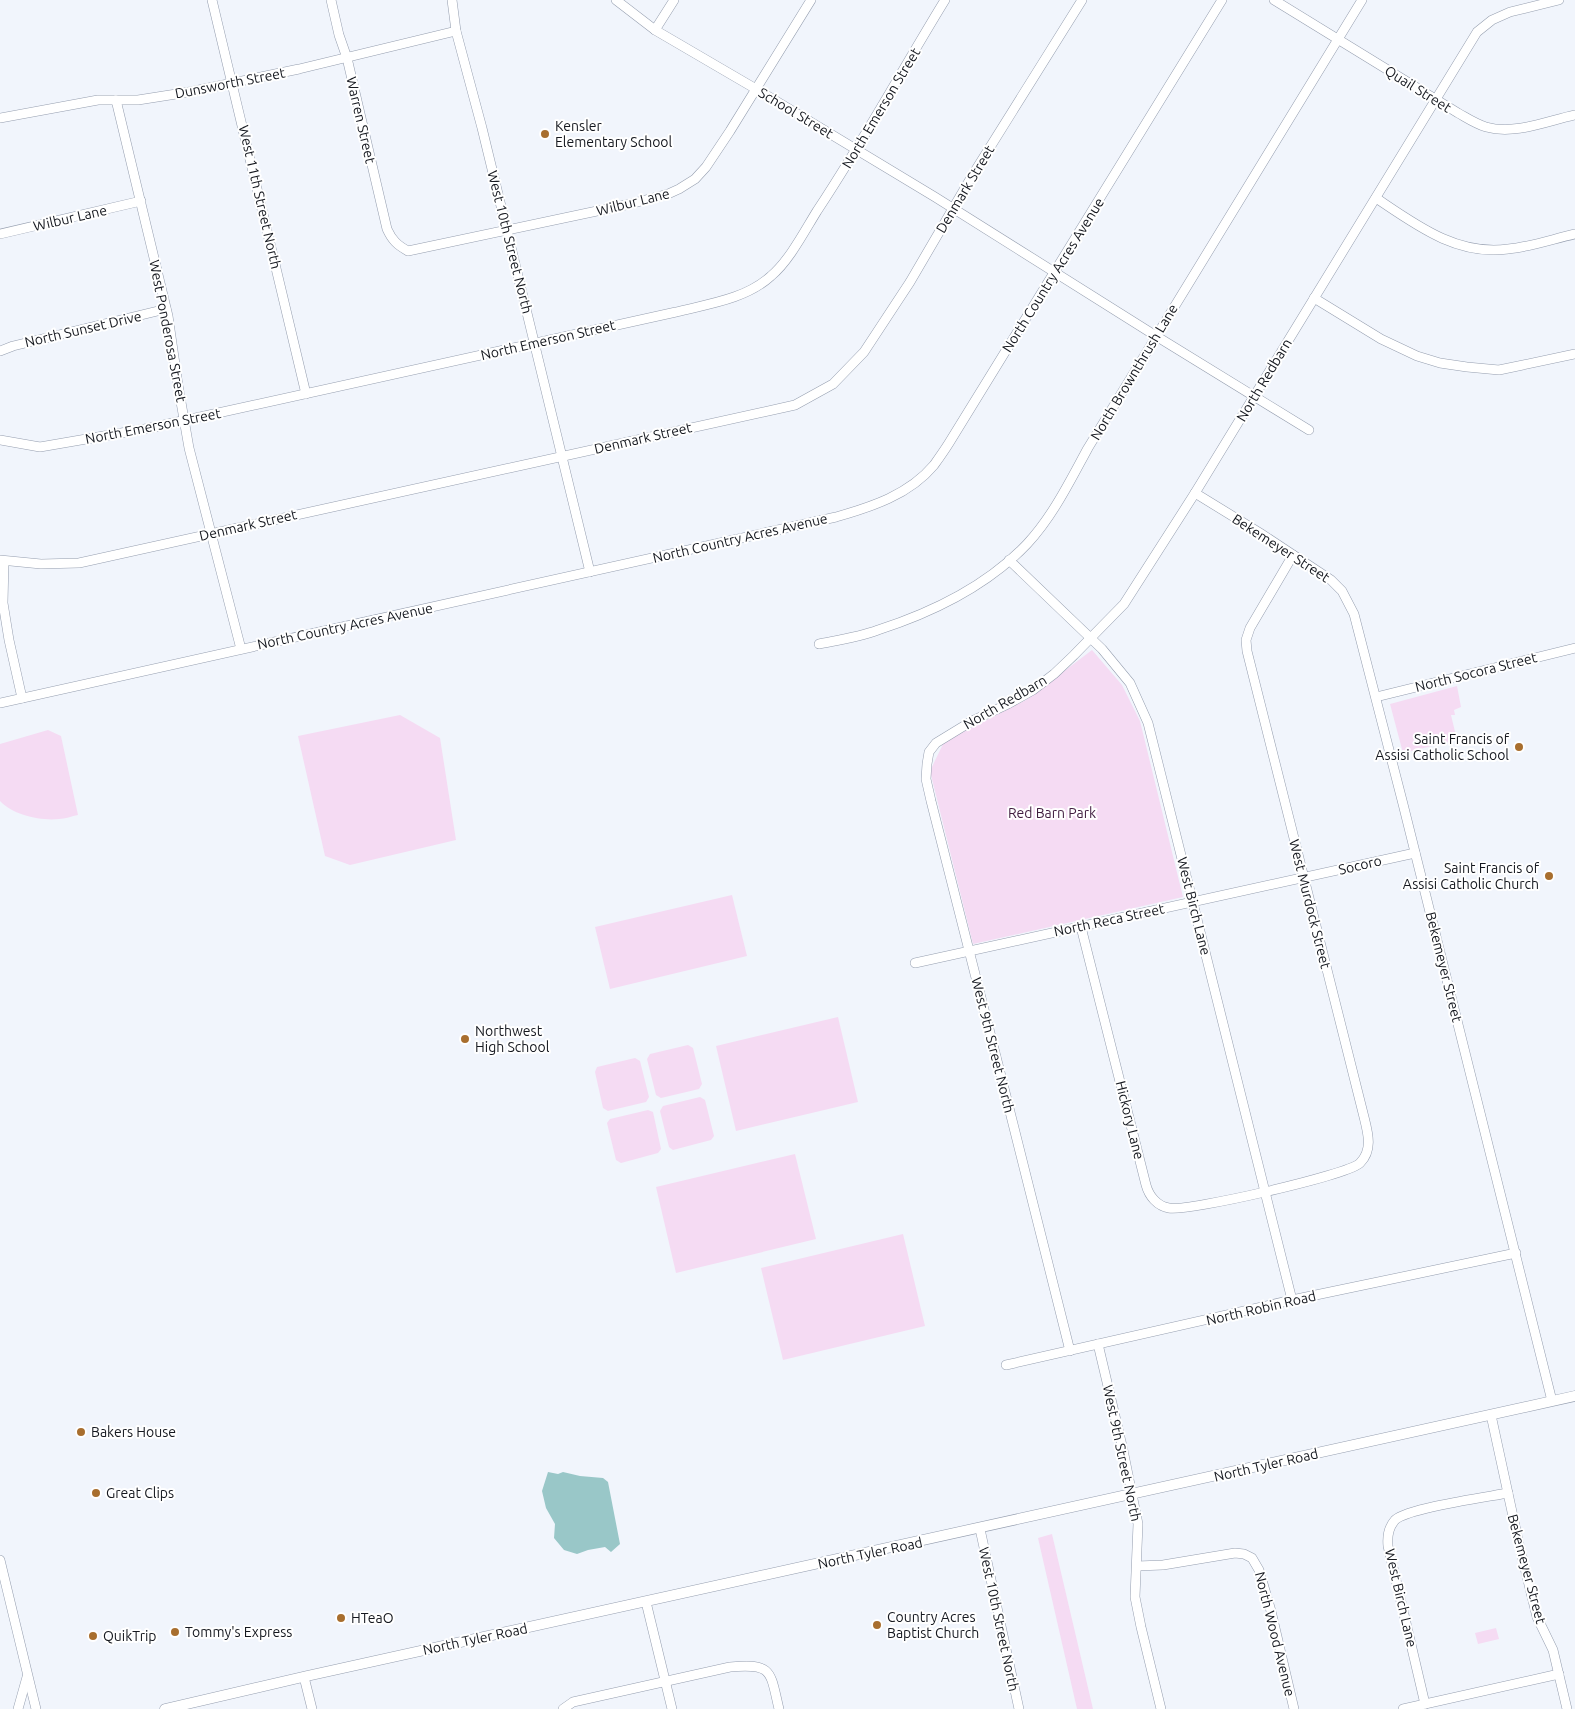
<svg xmlns="http://www.w3.org/2000/svg" width="1575" height="1709" font-family="Ubuntu,sans-serif">
<style>
.green{fill:#f5dbf3}
.water{fill:#99c7c8}
.lines{fill:none;stroke-linecap:round;stroke-linejoin:round}
.minor-casing{stroke:#959eaf;stroke-width:10}
.major-casing{stroke:#959eaf;stroke-width:11}
.minor{stroke:#fff;stroke-width:9}
.major{stroke:#fff;stroke-width:10}
.poi-dot{fill:#a86e2e;stroke:#fff;stroke-width:2}
.labels{text-anchor:middle;dominant-baseline:central;stroke-width:4;stroke-linejoin:round;paint-order:stroke}
.street-label{font-size:14px;fill:#15181f;stroke:#fff}
.poi-label{font-size:14px;fill:#15181f;stroke:#fff;text-anchor:start}
.park-label{font-size:14px;fill:#411d40;stroke:#fff}
</style>
<rect width="100%" height="100%" fill="#f1f5fc"/>
<!-- green -->
<g class="green">
<polygon points="1092,650 1122,685 1140,721 1183,897 973,944 930,771 944,742 1026,700"/>
<polygon points="1457,686 1461,707 1454,710 1455,715 1451,715 1457,740 1403,753 1390,704"/>
<polygon points="400,715 440,738 456,840 350,865 325,856 298,736"/>
<path d="M48,730L61,736L78,815C72,816 65,819 59,819C40,821 13,815 0,801V744Z"/>
<polygon points="732,895 747,956 610,989 595,927"/>
<polygon points="838,1017 858,1102 736,1131 716,1046"/>
<polygon points="688,1045 693,1048 702,1084 699,1089 661,1098 656,1095 647,1059 650,1054"/>
<polygon points="635,1058 640,1061 649,1097 646,1102 608,1111 603,1108 595,1072 597,1067"/>
<polygon points="700,1097 705,1100 714,1136 711,1140 673,1150 669,1147 660,1111 663,1106"/>
<polygon points="648,1110 653,1112 661,1149 658,1153 621,1163 616,1160 607,1123 610,1119"/>
<polygon points="795,1154 816,1239 676,1273 656,1187"/>
<polygon points="903,1234 925,1326 783,1360 761,1268"/>
<polygon points="1052,1534 1093,1709 1077,1709 1038,1538"/>
<polygon points="1496,1628 1499,1639 1478,1644 1475,1633"/>
</g>
<!-- water -->
<polygon class="water" points="548,1472 558,1474 563,1472 580,1476 603,1478 608,1482 620,1544 611,1552 605,1547 588,1550 577,1554 564,1550 554,1538 555,1524 546,1508 542,1491"/>
<g class="lines">
<defs>
<g id="minor">
<polyline points="212,0 306,394"/>
<path d="M331,0L339,35L347,58L387,229C392,240 397,245 408,251L630,204L668,194L679,189L695,179L706,167L730,131L811,0"/>
<polyline points="452,0 456,31 482,128 590,572"/>
<polyline points="616,0 655,30 756,89 935,197 1156,336 1309,430"/>
<path d="M1274,0L1458,113C1467,118 1476,124 1486,127C1515,135 1547,121 1575,115"/>
<polyline points="655,30 674,0"/>
<polyline points="116,100 168,316 178,385 189,448 241,649"/>
<polyline points="0,118 98,100 138,100 189,92 299,69 456,31"/>
<path d="M1376,198C1416,225 1457,256 1508,249C1530,247 1553,239 1575,234"/>
<polyline points="0,234 141,201"/>
<polyline points="1314,298 1381,339 1417,356 1440,363 1467,367 1499,370 1575,354"/>
<polyline points="0,351 13,346 166,309"/>
<path d="M0,440L40,447L150,428L676,312C708,304 746,299 771,276C789,261 804,232 817,211C863,142 902,70 945,0"/>
<polyline points="1195,493 1260,533 1331,580 1342,591 1354,614 1403,804 1552,1401"/>
<polyline points="0,560 41,564 79,563 795,405 833,384 864,352 910,282 972,176 1082,0"/>
<polyline points="1009,560 1102,649 1130,683 1148,723 1292,1300"/>
<polyline points="4,561 3,603 9,640 22,698"/>
<path d="M819,644C839,640 859,637 878,630C934,612 987,586 1027,544C1053,516 1070,481 1088,448L1362,0"/>
<polyline points="1376,697 1575,648"/>
<path d="M0,703L836,517C871,507 909,495 934,465C939,458 944,451 949,443L1222,0"/>
<path d="M1081,927L1146,1185C1149,1196 1157,1206 1169,1208C1187,1212 1348,1175 1360,1163C1373,1150 1368,1133 1364,1117L1247,651L1246,640L1250,628L1293,555"/>
<polyline points="915,963 1415,853"/>
<polyline points="1098,1344 1123,1450 1138,1524 1135,1597 1141,1627 1161,1709"/>
<polyline points="1070,1351 1004,1088 931,801 926,779 927,764 929,752 936,743 972,721 1008,704 1033,690 1054,674 1074,655 1124,604 1195,493 1477,32 1492,20 1510,12 1559,0"/>
<polyline points="1006,1365 1292,1300 1516,1253"/>
<polyline points="1491,1415 1519,1544 1537,1617 1553,1650 1567,1709"/>
<polyline points="980,1529 1019,1709"/>
<polyline points="0,1560 36,1709"/>
<polyline points="1137,1566 1163,1565 1235,1553 1244,1554 1252,1558 1259,1570 1271,1611 1294,1709"/>
<polyline points="646,1602 672,1709"/>
<polyline points="304,1677 312,1709"/>
<path d="M1425,1704L1388,1546C1387,1536 1388,1528 1395,1520C1408,1508 1487,1497 1508,1493"/>
<polyline points="18,1709 27,1677"/>
<path d="M563,1709L573,1702L730,1667C773,1663 770,1671 779,1709"/>
<polyline points="1403,1709 1559,1674"/>
</g>
<polyline id="major" points="165,1709 307,1676 1575,1396"/>
</defs>
<!-- minor casing -->
<use href="#minor" class="minor-casing"/>
<!-- major casing -->
<use href="#major" class="major-casing"/>
<!-- minor -->
<use href="#minor" class="minor"/>
<!-- major -->
<use href="#major" class="major"/>
</g>
<!-- markers -->
<g class="poi-dot">
<circle cx="545" cy="134" r="5"/>
<circle cx="1519" cy="747" r="5"/>
<circle cx="1549" cy="876" r="5"/>
<circle cx="465" cy="1039" r="5"/>
<circle cx="81" cy="1432" r="5"/>
<circle cx="96" cy="1493" r="5"/>
<circle cx="341" cy="1618" r="5"/>
<circle cx="877" cy="1625" r="5"/>
<circle cx="175" cy="1632" r="5"/>
<circle cx="93" cy="1636" r="5"/>
</g>
<g class="labels">
<!-- street labels -->
<g class="street-label">
<text transform="translate(230 83) rotate(-11)">Dunsworth Street</text>
<text transform="translate(1418 89) rotate(32)">Quail Street</text>
<text transform="translate(881 108) rotate(-59)">North Emerson Street</text>
<text transform="translate(796 113) rotate(31)">School Street</text>
<text transform="translate(361 120) rotate(77)">Warren Street</text>
<text transform="translate(965 189) rotate(-59)">Denmark Street</text>
<text transform="translate(260 197) rotate(77)">West 11th Street North</text>
<text transform="translate(633 202) rotate(-14)">Wilbur Lane</text>
<text transform="translate(70 218) rotate(-13)">Wilbur Lane</text>
<text transform="translate(510 242) rotate(76)">West 10th Street North</text>
<text transform="translate(1053 275) rotate(-58)">North Country Acres Avenue</text>
<text transform="translate(83 329) rotate(-13)">North Sunset Drive</text>
<text transform="translate(168 331) rotate(79)">West Ponderosa Street</text>
<text transform="translate(548 340) rotate(-13)">North Emerson Street</text>
<text transform="translate(1134 372) rotate(-59)">North Brownthrush Lane</text>
<text transform="translate(1264 380) rotate(-59)">North Redbarn</text>
<text transform="translate(153 426) rotate(-11)">North Emerson Street</text>
<text transform="translate(643 438) rotate(-13)">Denmark Street</text>
<text transform="translate(248 525) rotate(-13)">Denmark Street</text>
<text transform="translate(740 538) rotate(-13)">North Country Acres Avenue</text>
<text transform="translate(1281 548) rotate(33)">Bekemeyer Street</text>
<text transform="translate(345 626) rotate(-12)">North Country Acres Avenue</text>
<text transform="translate(1476 672) rotate(-14)">North Socora Street</text>
<text transform="translate(1005 702) rotate(-30)">North Redbarn</text>
<text transform="translate(1360 865) rotate(-13)">Socoro</text>
<text transform="translate(1310 904) rotate(76)">West Murdock Street</text>
<text transform="translate(1194 906) rotate(76)">West Birch Lane</text>
<text transform="translate(1109 920) rotate(-12)">North Reca Street</text>
<text transform="translate(1444 967) rotate(76)">Bekemeyer Street</text>
<text transform="translate(993 1045) rotate(76)">West 9th Street North</text>
<text transform="translate(1130 1120) rotate(76)">Hickory Lane</text>
<text transform="translate(1261 1308) rotate(-13)">North Robin Road</text>
<text transform="translate(1122 1453) rotate(78)">West 9th Street North</text>
<text transform="translate(1266 1465) rotate(-13)">North Tyler Road</text>
<text transform="translate(870 1553) rotate(-12)">North Tyler Road</text>
<text transform="translate(1527 1569) rotate(75)">Bekemeyer Street</text>
<text transform="translate(1401 1598) rotate(77)">West Birch Lane</text>
<text transform="translate(999 1619) rotate(78)">West 10th Street North</text>
<text transform="translate(1275 1634) rotate(76)">North Wood Avenue</text>
<text transform="translate(475 1639) rotate(-12)">North Tyler Road</text>
</g>
<!-- poi labels -->
<g class="poi-label">
<text x="555" y="126">Kensler<tspan x="555" dy="16">Elementary School</tspan></text>
<text x="1509" y="739" text-anchor="end">Saint Francis of<tspan x="1509" dy="16">Assisi Catholic School</tspan></text>
<text x="1539" y="868" text-anchor="end">Saint Francis of<tspan x="1539" dy="16">Assisi Catholic Church</tspan></text>
<text x="475" y="1031">Northwest<tspan x="475" dy="16">High School</tspan></text>
<text x="91" y="1432">Bakers House</text>
<text x="106" y="1493">Great Clips</text>
<text x="887" y="1617">Country Acres<tspan x="887" dy="16">Baptist Church</tspan></text>
<text x="351" y="1618">HTeaO</text>
<text x="185" y="1632">Tommy's Express</text>
<text x="103" y="1636">QuikTrip</text>
</g>
<!-- park labels -->
<g class="park-label">
<text x="1052" y="813">Red Barn Park</text>
</g>
</g>
</svg>
